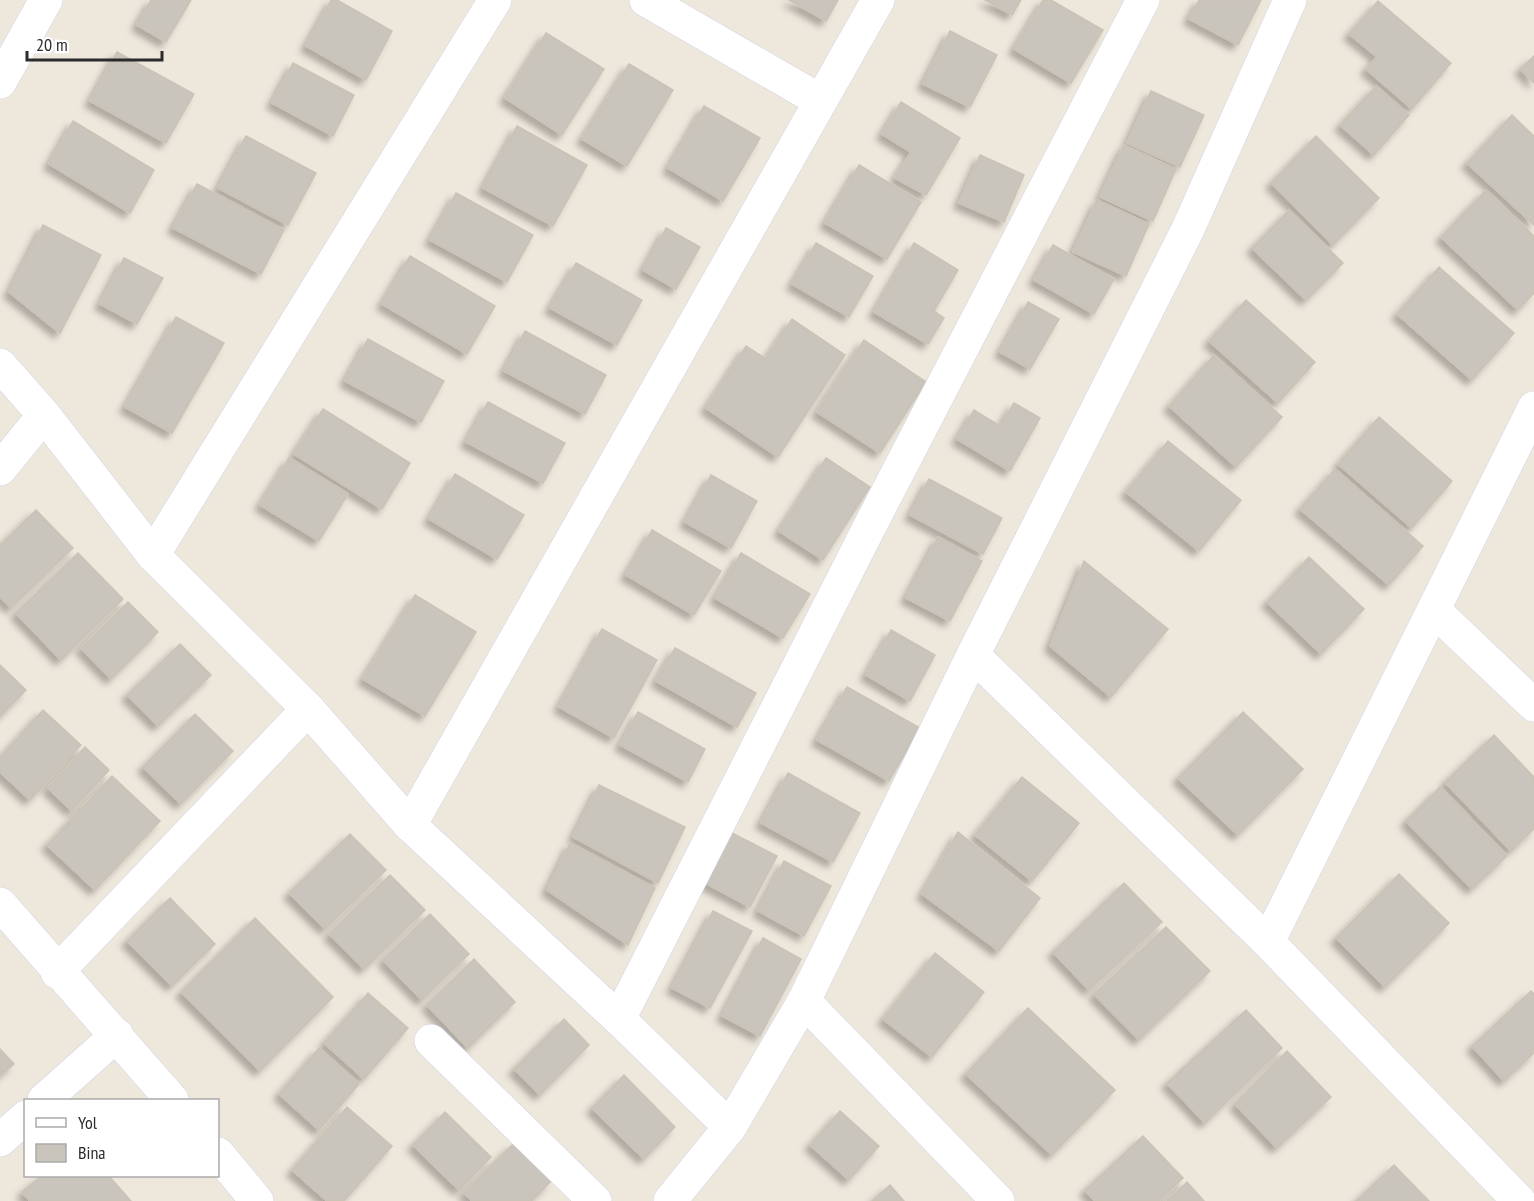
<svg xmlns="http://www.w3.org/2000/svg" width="1534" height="1201" font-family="'PT Sans Narrow',sans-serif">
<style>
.building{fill:#c9c4bc;stroke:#cac3b5;stroke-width:1.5;filter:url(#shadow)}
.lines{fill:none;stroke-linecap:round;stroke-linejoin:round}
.street-casing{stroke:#d1d4e5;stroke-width:34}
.secondary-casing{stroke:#d1d4e5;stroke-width:34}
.street{stroke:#fff;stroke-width:33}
.secondary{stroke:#fff;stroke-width:33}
</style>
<defs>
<filter id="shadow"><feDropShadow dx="-5.5" dy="5.5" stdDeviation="3" flood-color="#0004"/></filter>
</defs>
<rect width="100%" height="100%" fill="#eee7dc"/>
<!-- building -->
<g class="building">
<polygon points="151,0 191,0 166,42 137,25"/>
<polygon points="331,0 337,0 392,31 366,80 306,46"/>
<polygon points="789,0 838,0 826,21"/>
<polygon points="985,0 1021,0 1012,15"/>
<polygon points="1043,0 1051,0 1103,30 1071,83 1014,49"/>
<polygon points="1199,0 1261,0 1238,45 1189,19"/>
<polygon points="1378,1 1451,63 1412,109 1366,69 1377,57 1349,34"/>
<polygon points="950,31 997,55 970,107 923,84"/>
<polygon points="546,33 604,69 562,135 505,98"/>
<polygon points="117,52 194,94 166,143 90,101"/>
<polygon points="1534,56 1534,83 1520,69"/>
<polygon points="293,63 354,95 333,136 272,103"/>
<polygon points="629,64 673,90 627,166 582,139"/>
<polygon points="1376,86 1409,115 1374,155 1340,125"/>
<polygon points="1151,91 1204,115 1180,167 1127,143"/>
<polygon points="901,102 960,138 926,195 895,178 911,152 882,134"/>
<polygon points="704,106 760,138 723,201 668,168"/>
<polygon points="1512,115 1534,136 1534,225 1467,163"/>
<polygon points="73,121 154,170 130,213 49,164"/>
<polygon points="517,126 587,165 553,226 483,188"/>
<polygon points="246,136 316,173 288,225 218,188"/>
<polygon points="1316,136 1379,198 1333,245 1271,183"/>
<polygon points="1124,145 1176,169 1153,221 1100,197"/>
<polygon points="980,155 1024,175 1004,222 959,203"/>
<polygon points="859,165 921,202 887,259 825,223"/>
<polygon points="197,184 284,230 261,274 173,228"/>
<polygon points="1486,190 1534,236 1534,293 1518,310 1441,237"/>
<polygon points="456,193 533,235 507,282 430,240"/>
<polygon points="1097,200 1149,224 1126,276 1073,252"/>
<polygon points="1289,210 1343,263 1306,300 1252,248"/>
<polygon points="43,225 101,255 60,333 9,292"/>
<polygon points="666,228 700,247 676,289 643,270"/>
<polygon points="816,243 873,276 849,317 792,284"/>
<polygon points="914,243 958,270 934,311 944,318 928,344 874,312"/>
<polygon points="1053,245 1114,279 1094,314 1034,280"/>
<polygon points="410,256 495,306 467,354 382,304"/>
<polygon points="124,258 163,278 137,324 100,304"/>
<polygon points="576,263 642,300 617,345 550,308"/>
<polygon points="1439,267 1514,333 1472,380 1397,314"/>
<polygon points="1246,300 1315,362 1278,403 1209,341"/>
<polygon points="1028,302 1059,319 1030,369 1000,352"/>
<polygon points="176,317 224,343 172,433 125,407"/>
<polygon points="792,319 845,355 778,457 706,408 746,346 766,359"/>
<polygon points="525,331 606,375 585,414 504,371"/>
<polygon points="368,339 444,381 421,422 345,381"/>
<polygon points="864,340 926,382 880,453 817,412"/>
<polygon points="1214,355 1282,417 1236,467 1169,406"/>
<polygon points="488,402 565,443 543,483 466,442"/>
<polygon points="1014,403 1040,418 1010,471 957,439 974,410 1000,426"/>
<polygon points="323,409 410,463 382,509 294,454"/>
<polygon points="1379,417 1452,481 1412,528 1338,464"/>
<polygon points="1168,441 1241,500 1199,551 1126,492"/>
<polygon points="289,458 348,494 319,541 260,505"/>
<polygon points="826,458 870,487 823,560 779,531"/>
<polygon points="1335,469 1423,546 1389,585 1300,509"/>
<polygon points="455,474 524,515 497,559 429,519"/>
<polygon points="711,475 757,501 731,548 685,522"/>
<polygon points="929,479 1002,518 983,554 910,515"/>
<polygon points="36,510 73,548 11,608 0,597 0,545"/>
<polygon points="652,530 721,571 694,615 626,575"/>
<polygon points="938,537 982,561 950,621 906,598"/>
<polygon points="78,553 123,599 61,660 16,613"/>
<polygon points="741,553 810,594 783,638 715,598"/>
<polygon points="1309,557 1364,609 1321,654 1267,602"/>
<polygon points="1084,561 1168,629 1111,697 1050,646"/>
<polygon points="415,595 476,632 425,716 363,679"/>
<polygon points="128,602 158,632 111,679 81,648"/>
<polygon points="602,629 657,660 614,738 559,707"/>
<polygon points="891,630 935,655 910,701 866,675"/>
<polygon points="180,644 211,675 158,726 127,695"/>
<polygon points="675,648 756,693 737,727 656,681"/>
<polygon points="0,665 26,690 0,717"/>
<polygon points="847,687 920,728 889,781 817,740"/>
<polygon points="43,710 81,745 30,800 0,772 0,757"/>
<polygon points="638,712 705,749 688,782 620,745"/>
<polygon points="1243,712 1303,769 1238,835 1178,778"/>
<polygon points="195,714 233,751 181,804 143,767"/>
<polygon points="1494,735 1534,777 1534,829 1511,851 1445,782"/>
<polygon points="85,747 109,770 72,811 48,788"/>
<polygon points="788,773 860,813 833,862 761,823"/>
<polygon points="112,776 160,821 95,890 47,845"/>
<polygon points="1022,777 1079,823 1032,881 975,835"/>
<polygon points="599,785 685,827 658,883 573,837"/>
<polygon points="1440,787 1507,856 1472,889 1406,821"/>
<polygon points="730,832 777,856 750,907 703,882"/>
<polygon points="958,832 1040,898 999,951 922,894"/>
<polygon points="350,834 386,870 325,929 289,893"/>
<polygon points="570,843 655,888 628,945 547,890"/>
<polygon points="784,861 831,886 804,936 758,911"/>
<polygon points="1399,874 1449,923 1385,987 1336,938"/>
<polygon points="390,875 425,910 364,969 329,934"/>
<polygon points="1124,883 1162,922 1089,990 1053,952"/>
<polygon points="170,898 215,944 172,986 127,941"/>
<polygon points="713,911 752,931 710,1008 672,988"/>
<polygon points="430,914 469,954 422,1000 383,960"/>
<polygon points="255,918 333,997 260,1071 181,992"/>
<polygon points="1166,927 1210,971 1139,1040 1094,994"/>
<polygon points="763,938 801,959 760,1036 722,1016"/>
<polygon points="935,953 984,992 932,1057 883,1019"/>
<polygon points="474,959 515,1002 468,1048 427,1005"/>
<polygon points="1531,991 1534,994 1534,1053 1504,1081 1472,1046"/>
<polygon points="368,993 408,1028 364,1079 324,1043"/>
<polygon points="1028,1008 1115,1090 1052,1155 966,1074"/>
<polygon points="1246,1010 1282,1048 1205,1123 1167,1083"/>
<polygon points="564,1019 589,1045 540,1095 514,1069"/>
<polygon points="319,1048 359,1084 319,1130 279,1094"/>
<polygon points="0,1049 14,1064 0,1076"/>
<polygon points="1287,1051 1331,1097 1277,1148 1235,1104"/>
<polygon points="624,1075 675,1127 644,1159 592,1108"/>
<polygon points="347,1107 392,1146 344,1201 327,1201 292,1170"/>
<polygon points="840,1111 879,1146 849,1180 810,1145"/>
<polygon points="445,1112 491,1157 459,1190 413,1145"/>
<polygon points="1143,1136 1183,1178 1159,1201 1095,1201 1085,1190"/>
<polygon points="513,1144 551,1181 532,1201 472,1201 464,1193"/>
<polygon points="1394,1165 1429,1201 1356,1201"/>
<polygon points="41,1176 109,1176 131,1201 30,1201 22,1192"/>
<polygon points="1187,1182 1204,1201 1167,1201"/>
<polygon points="890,1185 904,1201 872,1201"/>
</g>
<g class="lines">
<defs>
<g id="street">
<polyline points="646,0 819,100"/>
<polyline points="0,82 46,0"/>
<polyline points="0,365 44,415 153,555 308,709 410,825 619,1019 730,1127"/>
<polyline points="0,469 44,415"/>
<polyline points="153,555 495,0"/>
<polyline points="1435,611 1534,705"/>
<polyline points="973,655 1268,942 1519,1201"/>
<polyline points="410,825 878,0"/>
<polyline points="1268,942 1534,408"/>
<polyline points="57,972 308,709"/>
<polyline points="804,1001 998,1201"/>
<polyline points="619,1019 872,522 1143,0"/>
<polyline points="431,1041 595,1201"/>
<polyline points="44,1100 117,1035"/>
<polyline points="0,1140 26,1117"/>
</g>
<g id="secondary">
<polyline points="0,904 172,1100"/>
<polyline points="218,1154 257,1201"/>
<polyline points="670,1201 730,1127 804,1001 973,655 1188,229 1290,0"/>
</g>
</defs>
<!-- street casing -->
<use href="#street" class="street-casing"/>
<!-- secondary casing -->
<use href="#secondary" class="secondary-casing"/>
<!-- street -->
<use href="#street" class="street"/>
<!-- secondary -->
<use href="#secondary" class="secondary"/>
</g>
<!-- legend -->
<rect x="24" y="1099" width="195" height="78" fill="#ffffff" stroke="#aaaaaa" stroke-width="1.5"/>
<rect x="36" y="1118" width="30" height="9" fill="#ffffff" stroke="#aaaaaa" stroke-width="1.5"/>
<text x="78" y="1129" font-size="18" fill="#2b2b2b">Yol</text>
<rect x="36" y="1144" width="30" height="18" fill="#c9c4bc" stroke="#aaaaaa" stroke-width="1.5"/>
<text x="78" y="1159" font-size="18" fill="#2b2b2b">Bina</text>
<!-- scale -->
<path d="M27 51v9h135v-9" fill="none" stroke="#2b2b2b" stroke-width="3"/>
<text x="36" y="51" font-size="18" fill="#2b2b2b" stroke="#ffffff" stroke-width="4.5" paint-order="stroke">20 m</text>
</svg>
